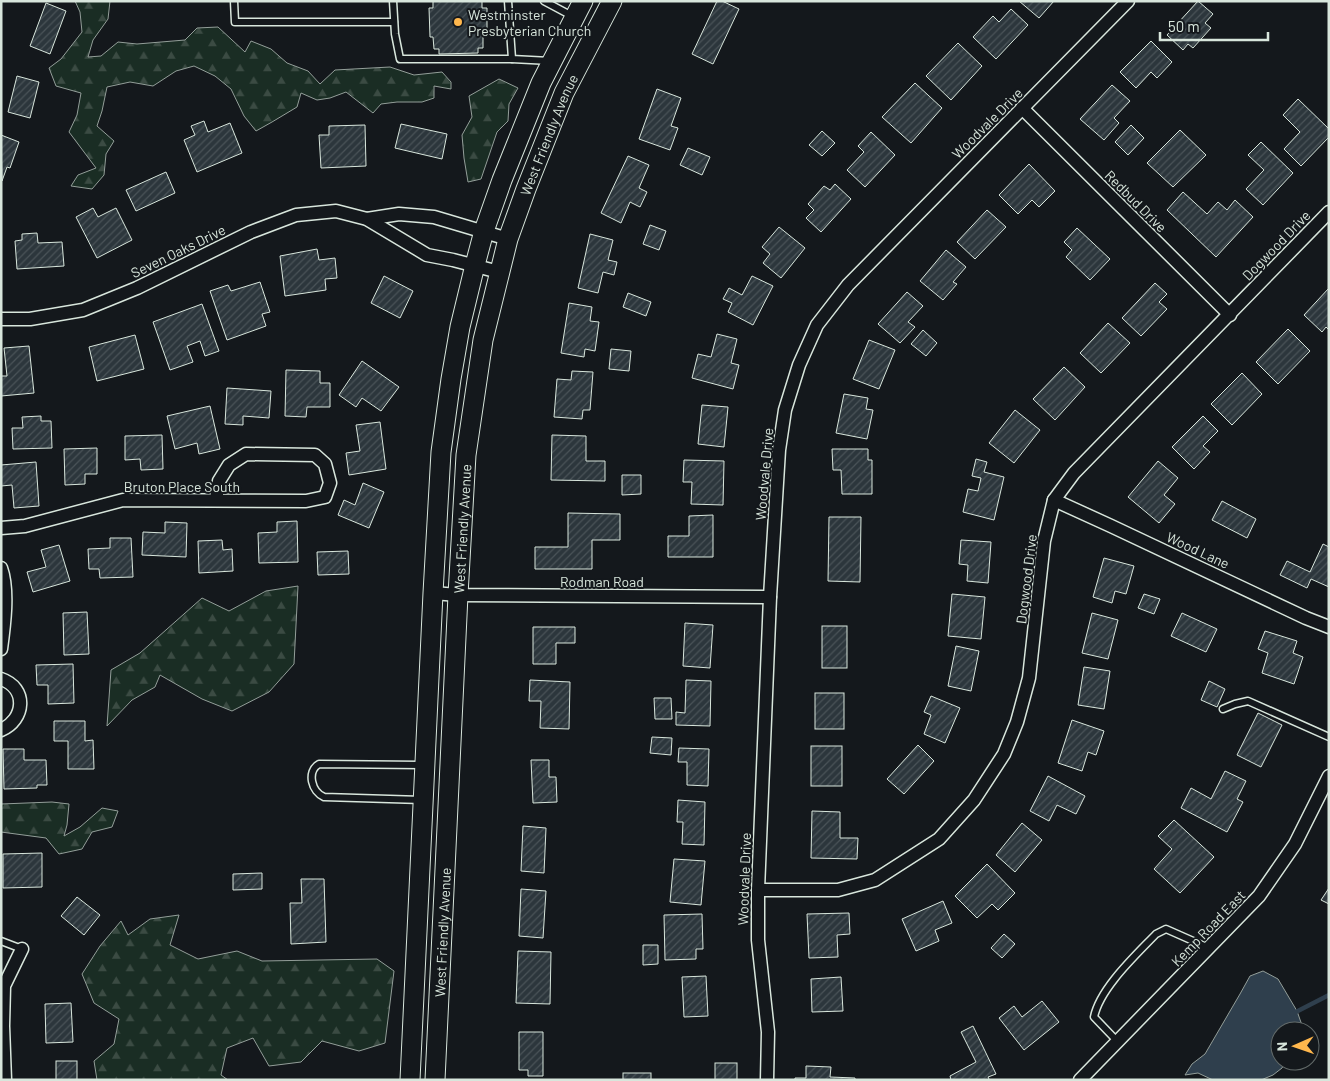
<svg xmlns="http://www.w3.org/2000/svg" width="1330" height="1081" font-family="Barlow,sans-serif">
<style>
.forest{fill:url(#forest-firs);stroke:#939e99}
.water{fill:#2f3f4d;stroke:#939e99}
.lines{fill:none;stroke-linecap:round;stroke-linejoin:round}
.stream{stroke:#2f3f4d;stroke-width:4.5}
.building{fill:url(#building-hatch);stroke:#d8e6dc}
.lane-casing{stroke:#d8e6dc;stroke-width:9}
.street-casing{stroke:#d8e6dc;stroke-width:15}
.secondary-casing{stroke:#d8e6dc;stroke-width:21}
.lane{stroke:#14181c;stroke-width:6}
.street{stroke:#14181c;stroke-width:12}
.secondary{stroke:#14181c;stroke-width:19}
.poi-dot{fill:#ffb74d;stroke:#14181c;stroke-width:2}
.labels{text-anchor:middle;dominant-baseline:central;stroke-width:4;stroke-linejoin:round;paint-order:stroke}
.poi-label{font-size:14px;fill:#d8e6dc;stroke:#14181c;text-anchor:start}
.street-label{font-size:14px;fill:#d8e6dc;stroke:#14181c}
</style>
<defs>
<pattern id="forest-firs" width="22" height="20" patternUnits="userSpaceOnUse" patternTransform="scale(1.25)"><rect width="22" height="20" fill="#1a2d24"/><path d="M5 1l3.5 6h-7zM16 11l3.5 6h-7z" fill="#3b4b43"/></pattern>
<pattern id="building-hatch" width="6" height="6" patternUnits="userSpaceOnUse" patternTransform="scale(1.25)"><rect width="6" height="6" fill="#2c363c"/><path d="M-1 1l2-2M0 6l6-6M5 7l2-2" fill="none" stroke="#4a5358"/></pattern>
</defs>
<rect width="100%" height="100%" fill="#14181c"/>
<!-- forest -->
<g class="forest">
<polygon points="75,1 110,1 108,19 93,40 88,57 101,56 118,42 137,44 185,40 197,28 218,27 245,52 251,41 271,49 287,63 308,71 320,84 335,70 390,67 414,75 442,72 451,82 451,89 434,86 434,98 422,102 397,102 381,104 373,113 346,92 330,98 317,100 301,93 297,107 272,122 256,131 244,116 231,89 215,76 194,66 176,71 153,86 130,82 107,87 102,111 97,126 114,141 106,154 104,175 92,189 71,186 78,175 96,168 69,132 77,115 81,93 56,86 49,68 61,59 82,32 80,12"/>
<polygon points="499,79 518,88 509,104 508,121 497,132 481,179 468,182 464,158 462,135 472,117 469,96"/>
<polygon points="298,586 294,664 269,692 232,711 202,699 160,675 155,687 132,700 107,726 111,670 140,653 202,598 229,611 266,591"/>
<polygon points="52,802 69,804 67,825 64,836 80,827 102,808 118,811 112,827 92,832 82,849 59,854 46,838 1,832 1,804"/>
<polygon points="179,915 170,945 198,959 237,951 262,961 377,959 394,971 385,1043 359,1051 322,1041 301,1062 269,1066 253,1038 227,1048 221,1075 228,1080 97,1080 94,1061 114,1044 119,1019 94,1003 82,974 100,946 121,921 128,935 150,919"/>
</g>
<!-- water -->
<polygon class="water" points="1263,971 1278,979 1297,1011 1304,1031 1280,1031 1280,1061 1286,1061 1282,1068 1273,1075 1261,1080 1213,1080 1198,1073 1185,1075 1192,1064 1205,1054 1240,994 1250,976"/>
<g class="lines">
<!-- stream -->
<polyline class="stream" points="1292,1014 1329,995"/>
</g>
<!-- building -->
<g class="building">
<polygon points="433,1 482,1 482,8 487,8 487,36 483,36 483,48 478,48 478,53 439,54 439,49 434,49 433,37 430,37 429,8 433,8"/>
<polygon points="717,1 722,1 739,9 713,64 692,54"/>
<polygon points="1019,1 1054,1 1039,18"/>
<polygon points="1198,1 1213,14 1205,23 1211,28 1193,48 1188,44 1183,50 1167,35"/>
<polygon points="46,3 66,11 50,54 30,46"/>
<polygon points="1011,9 1028,25 996,59 973,37 993,16 999,22"/>
<polygon points="1151,41 1172,62 1157,78 1151,72 1136,88 1120,72"/>
<polygon points="958,43 982,66 951,100 926,76"/>
<polygon points="17,76 39,82 30,118 8,112"/>
<polygon points="915,83 942,108 911,143 882,117"/>
<polygon points="1112,85 1130,101 1114,118 1119,123 1104,140 1080,119"/>
<polygon points="657,89 681,98 671,126 678,128 670,150 639,139"/>
<polygon points="1298,99 1329,129 1329,137 1301,166 1284,149 1300,132 1283,115"/>
<polygon points="204,121 208,132 230,123 242,153 197,172 184,140 195,135 191,126"/>
<polygon points="401,124 447,134 442,159 395,148"/>
<polygon points="365,125 366,166 321,168 319,135 329,135 329,126"/>
<polygon points="1131,125 1144,138 1128,155 1115,142"/>
<polygon points="1180,130 1206,155 1173,187 1147,163"/>
<polygon points="822,131 835,143 822,156 809,145"/>
<polygon points="871,132 895,155 865,187 847,170 864,152 858,146"/>
<polygon points="1,135 19,142 10,168 7,167 2,181"/>
<polygon points="1261,142 1293,173 1263,205 1246,189 1264,170 1248,155"/>
<polygon points="688,148 710,157 702,175 680,165"/>
<polygon points="628,156 649,165 639,188 647,192 640,207 630,202 621,223 601,213"/>
<polygon points="1029,164 1055,191 1039,207 1032,200 1018,214 999,195"/>
<polygon points="166,172 175,193 136,211 126,190"/>
<polygon points="835,184 851,199 821,232 806,218 814,210 808,204 824,186 830,190"/>
<polygon points="1183,192 1207,214 1218,202 1227,210 1235,200 1253,217 1216,257 1167,210"/>
<polygon points="93,208 98,217 116,208 132,240 97,258 76,217"/>
<polygon points="987,210 1006,227 975,259 957,242"/>
<polygon points="650,225 666,231 659,250 643,244"/>
<polygon points="779,227 805,248 781,278 763,263 770,254 762,247"/>
<polygon points="1077,228 1110,259 1090,280 1066,257 1072,250 1064,242"/>
<polygon points="37,233 38,243 62,242 64,266 17,269 15,241 22,240 22,234"/>
<polygon points="590,234 613,240 608,260 617,262 614,275 603,272 598,293 578,288"/>
<polygon points="317,249 319,260 335,258 337,278 325,279 326,290 285,296 280,256"/>
<polygon points="946,250 966,267 953,282 957,284 943,300 920,281"/>
<polygon points="384,276 413,291 400,318 371,303"/>
<polygon points="752,276 773,286 753,325 728,312 732,303 723,299 729,288 742,295"/>
<polygon points="260,282 270,312 262,314 266,326 227,340 210,291 228,285 231,291"/>
<polygon points="1155,283 1167,294 1159,302 1167,309 1141,336 1122,318"/>
<polygon points="1329,288 1329,330 1326,327 1322,332 1304,315"/>
<polygon points="907,292 923,306 908,322 915,327 900,343 878,324"/>
<polygon points="628,293 651,302 646,316 623,307"/>
<polygon points="569,303 592,307 590,321 599,322 595,351 585,349 584,357 561,353"/>
<polygon points="202,304 219,351 205,356 200,341 187,346 193,362 170,370 153,322"/>
<polygon points="1108,323 1130,343 1101,373 1080,353"/>
<polygon points="1288,329 1310,351 1278,384 1256,362"/>
<polygon points="923,330 937,343 926,356 911,344"/>
<polygon points="717,334 737,339 731,363 739,365 733,389 692,378 698,354 711,357"/>
<polygon points="135,335 144,369 97,381 89,347"/>
<polygon points="869,340 895,350 879,389 853,379"/>
<polygon points="29,346 34,393 1,396 1,376 7,376 4,348"/>
<polygon points="611,349 631,351 629,371 609,369"/>
<polygon points="362,361 399,387 381,411 362,398 356,407 339,395"/>
<polygon points="1064,367 1085,387 1055,420 1033,399"/>
<polygon points="286,370 320,371 320,383 330,383 330,407 307,407 306,417 285,416"/>
<polygon points="572,371 593,372 590,410 583,410 582,419 554,417 557,379 571,380"/>
<polygon points="1242,373 1262,394 1232,425 1211,404"/>
<polygon points="227,388 271,391 269,418 243,416 243,425 225,424"/>
<polygon points="844,394 868,398 866,409 873,410 867,439 836,433"/>
<polygon points="702,405 728,407 724,447 698,444"/>
<polygon points="210,406 220,449 199,454 197,443 175,449 167,416"/>
<polygon points="1015,410 1040,430 1014,463 989,443"/>
<polygon points="41,416 41,421 51,421 52,448 13,449 12,428 23,428 22,417"/>
<polygon points="1203,416 1218,431 1203,446 1210,452 1194,469 1172,447"/>
<polygon points="380,422 386,469 349,475 346,453 360,451 356,425"/>
<polygon points="162,435 163,469 141,470 140,459 125,460 125,436"/>
<polygon points="552,435 586,436 586,461 605,461 605,481 551,480"/>
<polygon points="97,448 97,474 85,474 85,484 65,485 64,449"/>
<polygon points="832,449 868,449 868,460 872,460 872,494 842,494 841,470 833,470"/>
<polygon points="976,459 987,462 984,472 1004,477 994,520 963,512 968,489 978,491 981,478 972,476"/>
<polygon points="684,460 724,461 723,505 691,504 692,482 683,482"/>
<polygon points="1158,461 1178,478 1164,495 1175,504 1159,523 1128,497"/>
<polygon points="36,462 39,506 14,508 12,485 1,486 1,465"/>
<polygon points="622,475 641,475 641,494 622,495"/>
<polygon points="363,483 384,492 369,528 338,515 344,500 355,505"/>
<polygon points="1222,501 1256,519 1247,538 1212,520"/>
<polygon points="568,513 620,514 620,540 592,540 592,569 535,569 535,547 568,547"/>
<polygon points="713,515 713,557 668,557 668,536 689,536 689,516"/>
<polygon points="829,517 861,517 860,582 828,581"/>
<polygon points="297,521 298,562 259,563 258,533 277,532 277,522"/>
<polygon points="165,522 187,523 186,557 142,555 143,532 165,533"/>
<polygon points="110,538 131,538 133,577 100,578 99,569 89,569 88,549 110,548"/>
<polygon points="222,540 223,550 232,549 233,571 199,573 198,541"/>
<polygon points="961,540 991,542 988,583 967,581 968,565 959,564"/>
<polygon points="1323,544 1329,547 1329,587 1311,579 1307,588 1280,575 1287,561 1310,572"/>
<polygon points="59,545 70,581 33,592 27,572 46,567 41,550"/>
<polygon points="348,551 349,574 318,575 317,552"/>
<polygon points="1104,558 1134,566 1126,594 1115,591 1112,603 1093,597"/>
<polygon points="952,594 985,597 981,639 948,636"/>
<polygon points="1144,594 1160,599 1154,614 1138,608"/>
<polygon points="87,612 89,654 64,655 63,613"/>
<polygon points="1092,613 1118,620 1108,659 1082,653"/>
<polygon points="1182,613 1217,629 1206,652 1171,636"/>
<polygon points="685,623 713,625 710,668 683,666"/>
<rect x="822" y="626" width="25" height="42"/>
<polygon points="533,627 575,627 575,643 556,643 556,664 533,664"/>
<polygon points="1265,631 1297,641 1293,653 1303,657 1294,684 1262,673 1268,653 1258,649"/>
<polygon points="956,646 979,651 971,691 948,686"/>
<polygon points="73,664 74,703 48,704 48,685 37,685 36,665"/>
<polygon points="1084,667 1110,671 1104,709 1078,705"/>
<polygon points="530,680 570,682 569,729 540,728 541,701 529,701"/>
<polygon points="686,680 711,681 710,726 676,725 676,712 685,713"/>
<polygon points="1209,681 1225,689 1217,707 1201,700"/>
<rect x="815" y="693" width="29" height="36"/>
<polygon points="931,696 960,708 945,743 924,734 931,715 924,712"/>
<polygon points="654,698 671,698 672,719 655,719"/>
<polygon points="1258,713 1282,725 1261,767 1237,755"/>
<polygon points="1072,720 1104,731 1096,755 1088,752 1082,771 1058,763"/>
<polygon points="54,721 85,721 85,741 93,740 94,769 68,769 68,741 54,741"/>
<polygon points="652,737 672,738 671,755 650,753"/>
<polygon points="918,745 934,761 904,794 887,779"/>
<rect x="811" y="746" width="31" height="40"/>
<polygon points="679,748 709,749 708,786 687,785 687,762 678,762"/>
<polygon points="3,749 24,749 24,760 46,760 47,785 37,785 37,788 4,789"/>
<polygon points="531,760 549,760 549,777 556,777 557,802 533,803"/>
<polygon points="1225,771 1246,781 1237,799 1243,802 1227,832 1181,808 1191,788 1211,799"/>
<polygon points="1048,776 1085,796 1076,814 1057,805 1049,821 1030,811"/>
<polygon points="678,800 705,802 704,845 682,844 683,822 677,822"/>
<polygon points="812,811 840,812 840,838 858,838 857,859 811,858"/>
<polygon points="1174,820 1214,857 1180,893 1154,869 1172,849 1158,836"/>
<polygon points="1022,823 1042,840 1015,872 996,855"/>
<polygon points="523,826 546,828 544,873 521,871"/>
<polygon points="42,853 42,887 3,888 3,854"/>
<polygon points="674,859 705,861 701,905 670,902"/>
<polygon points="987,864 1015,893 998,910 992,904 977,918 955,896"/>
<polygon points="262,873 262,889 233,890 233,874"/>
<polygon points="301,879 324,879 326,942 291,944 290,903 302,903"/>
<polygon points="1329,888 1329,904 1321,900"/>
<polygon points="521,889 546,891 543,938 519,936"/>
<polygon points="77,897 100,915 84,935 61,916"/>
<polygon points="943,901 952,923 935,930 939,941 916,951 902,919"/>
<polygon points="849,913 850,934 837,935 838,957 809,958 807,914"/>
<polygon points="702,914 703,949 696,949 696,959 665,960 664,915"/>
<polygon points="1004,934 1015,944 1002,958 991,948"/>
<polygon points="643,945 658,945 658,964 643,965"/>
<polygon points="518,951 551,952 550,1004 516,1003"/>
<polygon points="706,976 708,1016 684,1017 682,977"/>
<polygon points="841,977 843,1011 812,1012 811,979"/>
<polygon points="1042,1001 1059,1022 1024,1050 999,1018 1014,1006 1022,1017"/>
<polygon points="71,1003 73,1042 46,1043 45,1004"/>
<polygon points="973,1026 996,1074 988,1077 989,1079 988,1080 951,1080 950,1076 976,1062 961,1032"/>
<polygon points="519,1032 543,1032 543,1076 528,1076 528,1070 519,1070"/>
<rect x="56" y="1061" width="21" height="19"/>
<rect x="715" y="1063" width="22" height="17"/>
<polygon points="806,1066 831,1067 830,1077 855,1078 855,1080 795,1080 795,1078 806,1078"/>
<rect x="623" y="1073" width="28" height="7"/>
</g>
<g class="lines">
<defs>
<g id="lane">
<polyline points="234,1 235,22 394,22"/>
<polyline points="393,1 395,34 400,59 512,59"/>
<polyline points="508,1 512,59 550,61"/>
<polyline points="544,1 574,17"/>
<polyline points="1223,709 1235,704 1248,701 1329,737"/>
<path d="M422,800L324,797C312,792 306,772 319,764L422,765"/>
<polyline points="1,941 22,949"/>
<path d="M1118,1042L1094,1017C1100,988 1136,955 1156,934L1166,929L1209,948"/>
</g>
<g id="street">
<polyline points="1022,108 1230,315"/>
<polyline points="367,219 399,214 434,217 508,239"/>
<polyline points="1,319 30,319 83,310 137,288 251,232 296,215 336,211 367,219 427,255 453,260 499,272"/>
<polyline points="1054,500 1111,526 1306,618 1329,627"/>
<polyline points="1,528 25,526 123,500 306,501 325,497 330,483 325,464 315,455 246,454 229,465 219,481 216,500"/>
<path d="M1,568C9,590 4,627 1,649"/>
<polyline points="433,593 458,595 770,597"/>
<path d="M1,679C28,688 25,720 1,730"/>
<polyline points="758,890 838,890 875,880 939,839 974,800 1004,754 1017,722 1029,678 1044,541 1054,500 1074,473 1329,212"/>
<polyline points="5,1080 3,1026 4,986 22,949"/>
<polyline points="767,1080 768,1032 758,940 758,890 770,597 779,450 785,410 799,365 817,325 848,285 1128,1"/>
<polyline points="1080,1080 1259,896 1295,844 1329,776"/>
</g>
<g id="secondary">
<polyline points="410,1080 433,593 441,452 451,379 460,327 475,265 484,231 502,180 541,83 583,1"/>
<path id="s1" d="M435,1080L458,595L466,455L483,340L508,239L526,189L564,93L612,1"/>
</g>
</defs>
<!-- lane casing -->
<use href="#lane" class="lane-casing"/>
<!-- street casing -->
<use href="#street" class="street-casing"/>
<!-- secondary casing -->
<use href="#secondary" class="secondary-casing"/>
<!-- lane -->
<use href="#lane" class="lane"/>
<!-- street -->
<use href="#street" class="street"/>
<!-- secondary -->
<use href="#secondary" class="secondary"/>
</g>
<!-- markers -->
<circle class="poi-dot" cx="458" cy="22" r="5"/>
<g class="labels">
<!-- poi labels -->
<g class="poi-label">
<text x="468" y="14">Westminster<tspan x="468" dy="16">Presbyterian Church</tspan></text>
</g>
<!-- street labels -->
<g class="street-label">
<text transform="translate(987 123) rotate(-45)">Woodvale Drive</text>
<text stroke="none"><textPath href="#s1" startOffset="958">West Friendly Avenue</textPath></text>
<text transform="translate(1136 201) rotate(45)">Redbud Drive</text>
<text transform="translate(1276 245) rotate(-46)">Dogwood Drive</text>
<text transform="translate(178 251) rotate(-26)">Seven Oaks Drive</text>
<text transform="translate(764 474) rotate(-85)">Woodvale Drive</text>
<text x="182" y="486">Bruton Place South</text>
<text stroke="none"><textPath href="#s1" startOffset="552">West Friendly Avenue</textPath></text>
<text transform="translate(1198 550) rotate(25)">Wood Lane</text>
<text transform="translate(1026 579) rotate(-83)">Dogwood Drive</text>
<text x="602" y="581">Rodman Road</text>
<text transform="translate(744 879) rotate(-88)">Woodvale Drive</text>
<text transform="translate(1208 928) rotate(-46)">Kemp Road East</text>
<text stroke="none"><textPath href="#s1" startOffset="148">West Friendly Avenue</textPath></text>
</g>
</g>
<!-- border -->
<rect width="1330" height="1081" fill="none" stroke="#d8e6dc" stroke-width="5"/>
<!-- north arrow -->
<g transform="translate(1295 1046) rotate(268)"><circle r="24" fill="#14181c" stroke="#626a69"/>
<path d="M0-4L9 19L0 12L-9 19Z" fill="#ffb74d"/>
<text y="-8" font-size="14" font-weight="bold" text-anchor="middle" fill="#d8e6dc">N</text>
</g>
<!-- scale -->
<path d="M1160 32v8h108v-8" fill="none" stroke="#d8e6dc" stroke-width="2.5"/>
<text x="1168" y="32" font-size="15" fill="#d8e6dc" stroke="#14181c" stroke-width="4" paint-order="stroke">50 m</text>
</svg>
